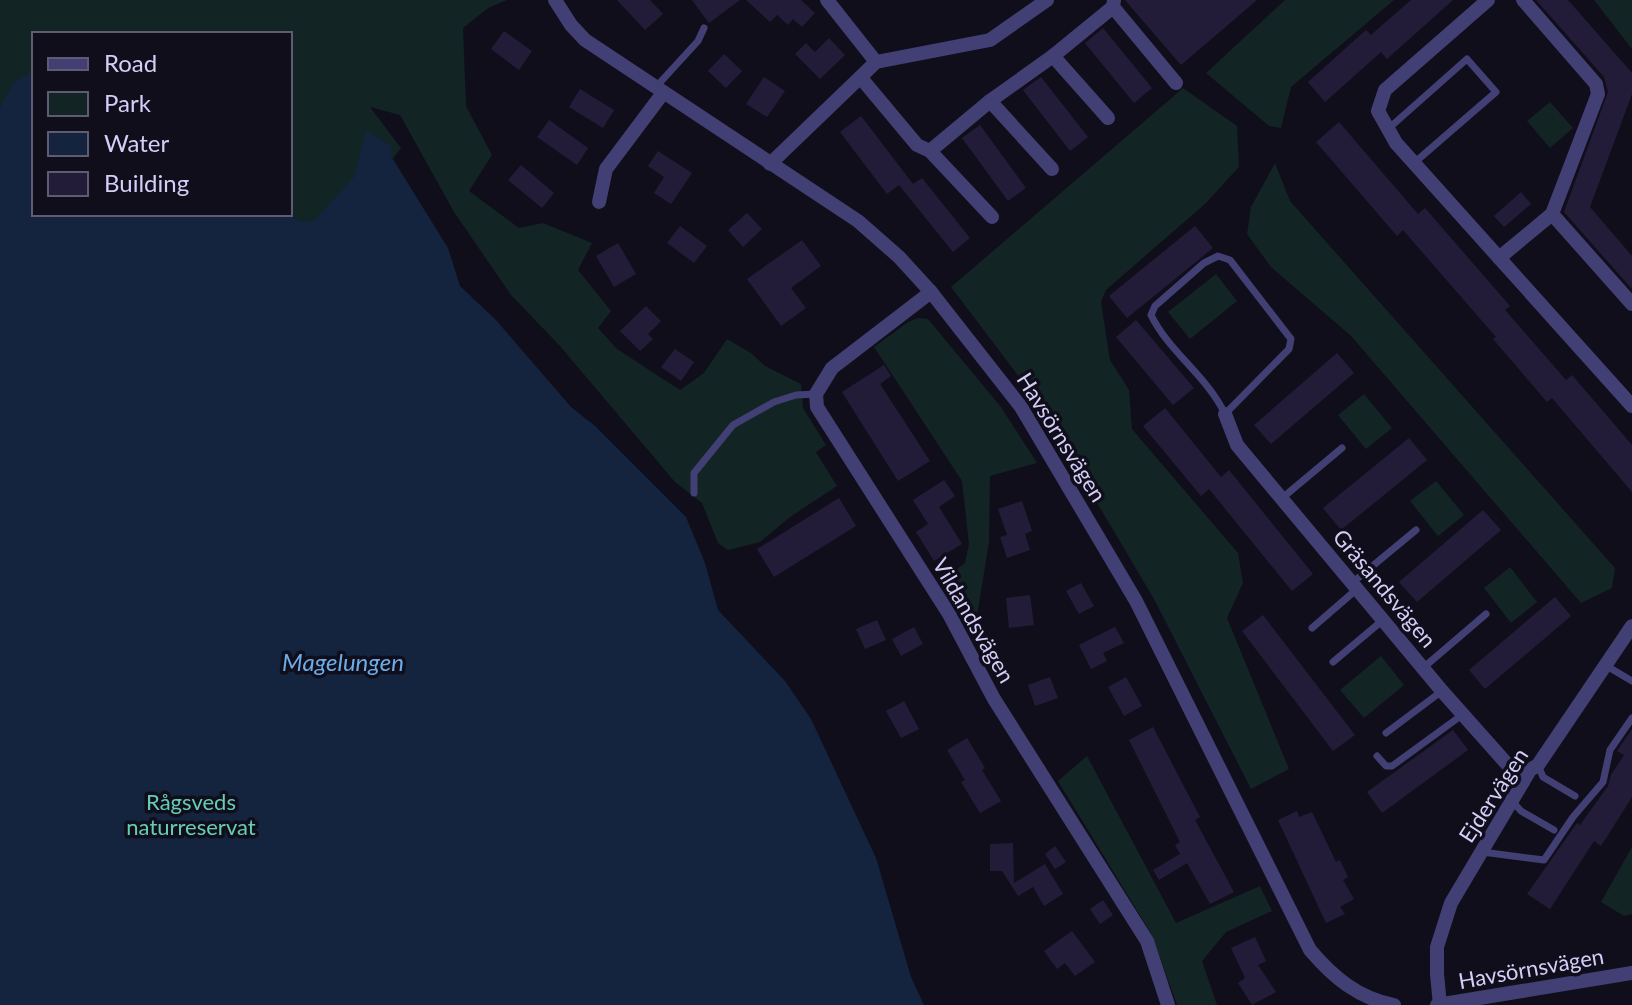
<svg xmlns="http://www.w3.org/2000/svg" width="1632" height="1005" font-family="Lato,sans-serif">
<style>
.green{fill:#122424;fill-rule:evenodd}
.water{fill:#14243e}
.building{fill:#231c39}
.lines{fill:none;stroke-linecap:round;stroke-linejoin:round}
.service{stroke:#423f74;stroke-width:7}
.minor{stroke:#423f74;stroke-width:14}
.labels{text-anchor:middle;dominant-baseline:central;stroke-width:7;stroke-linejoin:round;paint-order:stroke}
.street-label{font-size:22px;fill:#d4cef8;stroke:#100e1b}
.park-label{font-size:22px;fill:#66cdb5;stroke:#100e1b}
.water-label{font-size:24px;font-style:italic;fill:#6badea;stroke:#100e1b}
</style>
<rect width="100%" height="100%" fill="#100e1b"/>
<!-- green -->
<g class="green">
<path d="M0,0H507L488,8L463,28L466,106L492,155L469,191L519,228L543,223L592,243L578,270L611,311L598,328L617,349L680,390L704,373L727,339L751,353L765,366L801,384L803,408L826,445L816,452L837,486L790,517L760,542L728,550L718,543L702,503L675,482L559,345L511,295L454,212L400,115L370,107L401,148L189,422L0,1005ZM34,34H290V214H34Z"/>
<polygon points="1285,0 1394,0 1291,87 1281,128 1269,126 1206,73"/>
<polygon points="1594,0 1632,0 1632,49"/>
<polygon points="1183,88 1237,126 1239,167 1206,203 1106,290 1101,302 1110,360 1129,390 1132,429 1238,553 1243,583 1227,618 1289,769 1251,789 1154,599 1035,398 951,287"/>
<polygon points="1550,102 1573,128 1550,148 1527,121"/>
<polygon points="1275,163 1290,201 1615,568 1612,588 1581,603 1351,336 1271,267 1247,234 1251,207"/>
<polygon points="1216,274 1237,301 1190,339 1168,312"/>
<polygon points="918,318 928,319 1001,407 1037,463 990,476 989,542 974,635 940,581 965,563 969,544 962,481 874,347 908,322"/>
<polygon points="1364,394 1392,428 1366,449 1338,415"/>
<polygon points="1436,481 1464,515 1438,536 1410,501"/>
<polygon points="1510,567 1537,602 1511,623 1484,588"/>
<polygon points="1381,656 1404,685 1364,718 1340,690"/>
<polygon points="1087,756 1176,923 1260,886 1272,911 1226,932 1202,961 1217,1005 1177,1005 1152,935 1058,781"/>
<polygon points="1632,847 1632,914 1624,916 1601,902"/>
</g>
<!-- water -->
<polygon class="water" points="34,71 34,214 285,214 302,222 314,221 354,177 366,131 392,146 391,156 448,248 460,286 496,320 571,407 595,426 686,517 705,563 718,610 785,681 811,719 876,858 911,977 924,1005 0,1005 0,108 13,83"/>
<!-- building -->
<g class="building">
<polygon points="617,0 650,0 663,14 645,30"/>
<polygon points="692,0 740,0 709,23"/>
<polygon points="746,0 801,0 815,13 802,27 793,19 788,25 777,15 770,22"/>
<polygon points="1125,0 1257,0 1181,65"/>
<polygon points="1411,0 1453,0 1387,59 1381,52 1325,102 1308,82 1366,30 1371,35"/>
<polygon points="1536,0 1568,0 1632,73 1632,94 1590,207 1632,256 1632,289 1564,212 1608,92 1604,77"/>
<polygon points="1103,28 1152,88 1134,103 1085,43"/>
<polygon points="504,31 532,51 519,70 491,49"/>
<polygon points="829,38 845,55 820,79 795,54 806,43 815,52"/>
<polygon points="724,54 742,71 726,88 708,71"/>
<polygon points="764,77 785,91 767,117 746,104"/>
<polygon points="1041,77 1088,137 1070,151 1023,90"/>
<polygon points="580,89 614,110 603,128 569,107"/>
<polygon points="861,116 913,184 922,178 970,238 953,252 899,185 887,194 840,132"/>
<polygon points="549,120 588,148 577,165 537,137"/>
<polygon points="1339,122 1418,214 1425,208 1510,306 1505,310 1566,380 1572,375 1632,445 1632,492 1552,398 1547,402 1493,339 1496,337 1403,230 1397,236 1316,142"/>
<polygon points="980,125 1026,188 1008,201 962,138"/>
<polygon points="658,151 692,173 671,204 654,193 664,177 648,166"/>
<polygon points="521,165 554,193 542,208 508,180"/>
<polygon points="1521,192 1531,204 1504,227 1494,216"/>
<polygon points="747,213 762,229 743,247 728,230"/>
<polygon points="680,226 707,246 694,263 667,243"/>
<polygon points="1195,226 1213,248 1127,318 1109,296"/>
<polygon points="802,240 821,266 791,288 806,308 781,326 747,279"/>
<polygon points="618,243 636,274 614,287 596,256"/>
<polygon points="646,306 661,321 648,334 653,339 640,351 620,331"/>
<polygon points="1136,320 1194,388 1173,405 1116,337"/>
<polygon points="675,349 694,362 681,381 661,367"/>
<polygon points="1337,353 1354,373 1271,444 1254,425"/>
<polygon points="884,365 891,376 880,384 930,461 898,481 842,392"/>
<polygon points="1165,408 1221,477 1229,470 1313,574 1292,591 1209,489 1201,496 1143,426"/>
<polygon points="1409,438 1427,460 1341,530 1323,508"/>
<polygon points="944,480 955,496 939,507 962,544 934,561 916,532 928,524 913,500"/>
<polygon points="839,498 856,526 774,577 757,549"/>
<polygon points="1022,501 1032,531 1025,534 1030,550 1007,558 1000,537 1007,535 998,509"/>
<polygon points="1483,510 1501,530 1417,602 1399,582"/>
<polygon points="1081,583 1094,606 1079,614 1066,591"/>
<polygon points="1030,595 1034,625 1009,628 1006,598"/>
<polygon points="1555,597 1571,616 1485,689 1469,670"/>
<polygon points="1263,615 1355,735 1333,751 1242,631"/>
<polygon points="877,620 886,640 865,649 856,629"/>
<polygon points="914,627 923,644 901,656 892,639"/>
<polygon points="1115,627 1124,643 1103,653 1107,661 1091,669 1079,645"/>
<polygon points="1050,677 1058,698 1035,706 1028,685"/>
<polygon points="1126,677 1142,706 1124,716 1108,687"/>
<polygon points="904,701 919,729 901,738 886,711"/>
<polygon points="1153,727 1200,817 1195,820 1234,892 1210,904 1187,863 1159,880 1153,870 1180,854 1175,845 1180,842 1129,740"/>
<polygon points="1632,729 1632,797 1601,846 1594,841 1550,909 1527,894 1577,823 1580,825 1608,786 1611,775 1624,755 1617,751"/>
<polygon points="1453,730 1468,750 1382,813 1367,792"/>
<polygon points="967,738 985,768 982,770 1001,801 980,813 961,782 965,780 947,750"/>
<polygon points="1297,811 1299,817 1312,812 1336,862 1340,860 1348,877 1343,880 1354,899 1340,907 1345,914 1326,923 1278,820"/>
<polygon points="1013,843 1014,883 1045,864 1063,894 1044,906 1033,887 1018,896 1002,871 990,871 990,844"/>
<polygon points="1055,846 1066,862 1055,869 1045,854"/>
<polygon points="1103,900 1113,915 1100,924 1090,909"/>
<polygon points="1072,931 1095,962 1075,976 1065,963 1057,969 1044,951"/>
<polygon points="1255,937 1266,961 1258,965 1276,992 1252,1005 1238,983 1245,978 1231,948"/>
</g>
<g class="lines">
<!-- service -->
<g class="service">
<polyline points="655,88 698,41 704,28"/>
<polyline points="1388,129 1467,59 1496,92 1414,163"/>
<path d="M1218,256L1230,260L1291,339L1289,349L1225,414C1207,376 1169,352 1151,315L1155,306L1204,263Z"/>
<polyline points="694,493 694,473 733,425 774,402 796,395 816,394"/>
<polyline points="1281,499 1342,448"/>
<polyline points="1352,583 1416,530"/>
<polyline points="1312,628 1357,589"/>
<polyline points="1333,662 1383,620"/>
<polyline points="1605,665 1632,681"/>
<polyline points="1423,668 1486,614"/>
<polyline points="1386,733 1442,691"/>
<polyline points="1377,756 1386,766 1392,766 1462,715"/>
<polyline points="1538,765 1543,777 1575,796"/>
<polyline points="1513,802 1521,811 1554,830"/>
<polyline points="1482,852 1544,860 1573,817 1603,782 1610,750 1632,718"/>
</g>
<!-- minor -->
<g class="minor">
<path d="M555,0L571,25L585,40L858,221L899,257L931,292L1021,407L1136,601L1310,950C1334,978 1358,998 1394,1005"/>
<polyline points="827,0 876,62"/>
<polyline points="1114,0 1113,7 1176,83"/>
<polyline points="1488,0 1385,90 1378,111 1396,143 1632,406"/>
<polyline points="861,78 917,145 930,151 992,217"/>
<polyline points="1108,118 1053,56 1113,7"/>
<polyline points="930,151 990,101"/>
<polyline points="770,164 876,62 990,40 1047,0"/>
<polyline points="1052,169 990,101 1053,56"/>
<polyline points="599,202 606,169 663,93"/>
<polyline points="1552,214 1632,304"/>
<polyline points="1499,258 1552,214 1598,94 1596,84 1523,0"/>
<polyline points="931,292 832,368 816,394 817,407 949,614 994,699 1147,941 1168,1005"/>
<polyline points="1225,414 1237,445 1442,691 1523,782"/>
<polyline points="1437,1005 1632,973"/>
<polyline points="1440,1005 1437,974 1437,947 1451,903 1530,770 1538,765 1632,626"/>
</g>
</g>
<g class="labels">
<!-- street labels -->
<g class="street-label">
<text transform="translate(1062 437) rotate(58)">Havsörnsvägen</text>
<text transform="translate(1385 588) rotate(50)">Gräsandsvägen</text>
<text transform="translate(974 620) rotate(60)">Vildandsvägen</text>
<text transform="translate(1493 795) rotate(-57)">Ejdervägen</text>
<text transform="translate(1531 968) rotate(-10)">Havsörnsvägen</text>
</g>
<!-- park labels -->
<g class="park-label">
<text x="191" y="801">Rågsveds<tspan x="191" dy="25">naturreservat</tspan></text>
</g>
<!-- water labels -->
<g class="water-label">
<text x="343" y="661">Magelungen</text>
</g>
</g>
<!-- legend -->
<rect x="32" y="32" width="260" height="184" fill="#100e1b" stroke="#5e5b73" stroke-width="2"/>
<rect x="48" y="58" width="40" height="12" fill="#423f74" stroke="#5e5b73" stroke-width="2"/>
<text x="104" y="72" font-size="24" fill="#d4cef8">Road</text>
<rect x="48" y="92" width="40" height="24" fill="#122424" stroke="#5e5b73" stroke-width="2"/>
<text x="104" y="112" font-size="24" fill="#d4cef8">Park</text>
<rect x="48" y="132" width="40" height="24" fill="#14243e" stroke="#5e5b73" stroke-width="2"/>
<text x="104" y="152" font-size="24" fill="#d4cef8">Water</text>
<rect x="48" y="172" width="40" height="24" fill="#231c39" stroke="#5e5b73" stroke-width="2"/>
<text x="104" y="192" font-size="24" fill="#d4cef8">Building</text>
</svg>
